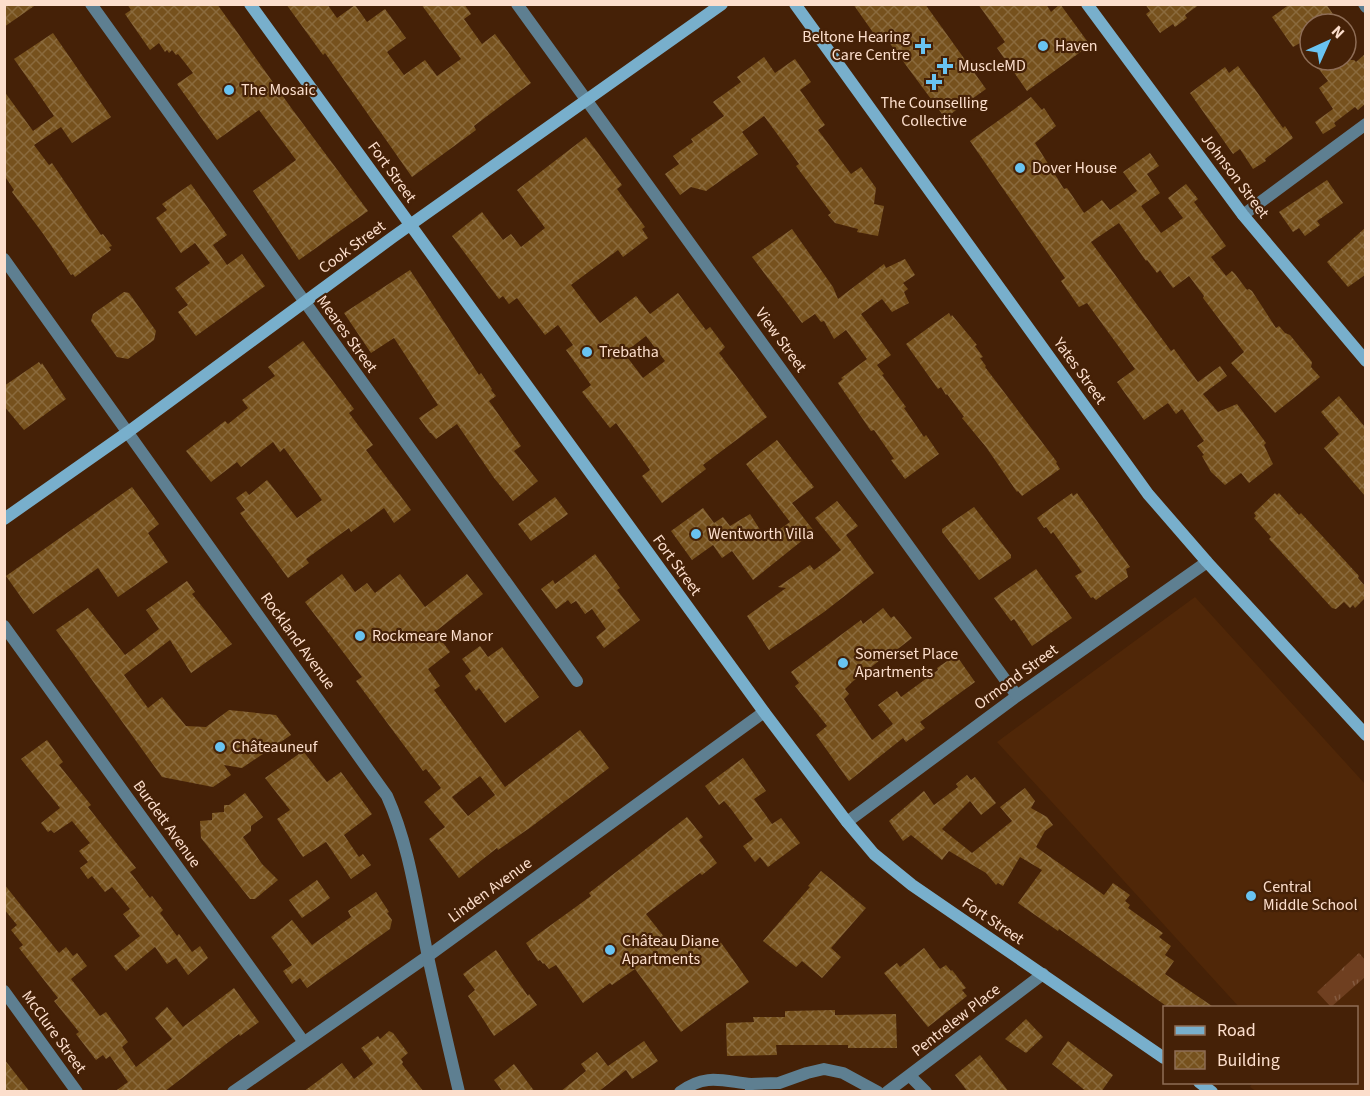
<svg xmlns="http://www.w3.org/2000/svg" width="1370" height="1096" font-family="'Source Sans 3',sans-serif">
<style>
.built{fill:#502708}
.park{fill:url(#park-tufts)}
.building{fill:url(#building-cross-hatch);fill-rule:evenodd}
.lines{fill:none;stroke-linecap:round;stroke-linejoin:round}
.minor{stroke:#5e7f91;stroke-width:12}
.tertiary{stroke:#5e7f91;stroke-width:12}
.secondary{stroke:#78afcc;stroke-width:12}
.poi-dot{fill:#69c3f1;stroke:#452107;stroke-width:2}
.labels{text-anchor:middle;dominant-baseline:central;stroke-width:4.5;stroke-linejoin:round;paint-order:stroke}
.poi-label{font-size:16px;fill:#fcdecc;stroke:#452107;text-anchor:start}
.street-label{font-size:16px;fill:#fcdecc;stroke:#452107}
</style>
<defs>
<pattern id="park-tufts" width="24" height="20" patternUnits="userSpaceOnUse" patternTransform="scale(1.5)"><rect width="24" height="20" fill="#6f3f20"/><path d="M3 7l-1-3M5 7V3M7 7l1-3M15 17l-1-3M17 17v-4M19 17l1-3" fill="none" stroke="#845a3f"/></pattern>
<pattern id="building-cross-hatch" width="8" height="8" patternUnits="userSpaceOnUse" patternTransform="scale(1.5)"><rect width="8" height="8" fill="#76511d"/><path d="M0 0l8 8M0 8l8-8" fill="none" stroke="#8a6a3d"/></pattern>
</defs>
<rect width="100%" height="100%" fill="#452107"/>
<!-- built -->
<polygon class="built" points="1195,597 1365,784 1365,1091 1257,1092 1250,1087 1253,1082 1356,1082 1356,1008 1239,1007 997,742"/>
<!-- park -->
<polygon class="park" points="1359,953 1365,960 1365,977 1331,1007 1317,992"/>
<!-- building -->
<g class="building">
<polygon points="4,4 37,4 4,27"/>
<polygon points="127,4 217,4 292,109 368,211 299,260 253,191 296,160 259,110 217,140 177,84 193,73 178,54 176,55 172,50 169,53 167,50 165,52 159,43 150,50 125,14 131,10"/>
<polygon points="286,4 327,4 337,18 355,5 367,22 385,9 406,38 387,52 404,75 425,60 437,76 461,59 421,4 464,4 471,14 464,19 482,44 495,34 531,83 474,126 476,130 412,177 325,53 323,55"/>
<polygon points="853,4 925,4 986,89 945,118 883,34 877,38"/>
<polygon points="978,4 1046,4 1051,12 1060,4 1090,45 1027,91 997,48 1005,42"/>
<polygon points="1145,4 1200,4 1185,15 1187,18 1175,27 1173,24 1160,33 1146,14 1150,11"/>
<polygon points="1290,4 1326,4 1335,17 1326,24 1310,24 1310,57 1300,43 1293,47 1272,17"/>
<polygon points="53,33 111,117 72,143 61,127 34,145 49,165 52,163 101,235 103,234 112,246 109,247 111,250 75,277 73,274 71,275 44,235 12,192 14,190 4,175 4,91 33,131 54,116 14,59"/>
<polygon points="1365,54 1365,104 1358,110 1355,107 1334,123 1336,126 1323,134 1315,122 1333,109 1319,88 1328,81 1312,60 1354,60 1356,62"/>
<polygon points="764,57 775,73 795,59 811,82 800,90 825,125 818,130 851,174 861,167 876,188 874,204 884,206 878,236 857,232 858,229 835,223 828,215 831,213 796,166 799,164 764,116 742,132 758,154 706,191 691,187 680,195 665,174 679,164 673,156 693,142 691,139 724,116 713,102 741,82 737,77"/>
<polygon points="1238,66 1283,128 1285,126 1293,138 1265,159 1266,161 1253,169 1240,149 1233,154 1190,93 1225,67 1229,73"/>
<polygon points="1031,97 1042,110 1044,108 1056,126 1035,143 1064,189 1067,188 1084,213 1102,200 1110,210 1137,191 1123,172 1150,153 1159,166 1147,174 1160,193 1141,206 1161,233 1183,218 1168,198 1186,184 1198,199 1194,202 1226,246 1211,257 1226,276 1232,271 1235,274 1247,290 1249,289 1252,291 1276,328 1279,326 1285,333 1290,335 1312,362 1311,367 1320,377 1275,413 1231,363 1244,352 1203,298 1204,296 1189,276 1173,288 1160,270 1157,273 1147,260 1146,261 1119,223 1091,242 1171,351 1174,349 1198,382 1220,366 1227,376 1203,394 1218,412 1237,404 1266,443 1264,445 1273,464 1249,483 1241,473 1225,485 1211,472 1202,456 1204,455 1197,446 1204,441 1182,409 1176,414 1168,403 1144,420 1117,382 1135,369 1087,303 1079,307 1061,281 1065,278 970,141"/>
<path d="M586,137L622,185L617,189L645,227L642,229L648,238L623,257L618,250L571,285L600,323L636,296L650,314L678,293L706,330L710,327L725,347L719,353L767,417L703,465L706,469L662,503L642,476L650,470L616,423L610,428L582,392L591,385L566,350L573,345L558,325L545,335L517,298L509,304L503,296L499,299L452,236L482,212L503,240L511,234L521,247L545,228L517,190ZM646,336L665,361L643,378L624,353Z"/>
<polygon points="1327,180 1343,203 1317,221 1320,225 1305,236 1299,228 1293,232 1279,212"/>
<polygon points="191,184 227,235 213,245 227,265 242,254 265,286 196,336 178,312 188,305 175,288 210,263 195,243 181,253 156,218 167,210 162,204"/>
<polygon points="1365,228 1365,275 1348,287 1327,262"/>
<polygon points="792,229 833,287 838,299 884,264 886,268 905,259 915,275 903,283 908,289 904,292 909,303 892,312 882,299 861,314 891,355 877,365 884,374 882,375 906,407 904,408 924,437 926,435 939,454 905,479 891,460 894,459 874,430 871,431 838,383 843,379 841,378 867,359 846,330 834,339 824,321 821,322 815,314 802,323 752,257"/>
<polygon points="410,270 479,375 481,373 492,389 491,390 496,396 489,401 521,446 514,451 538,481 513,501 494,478 457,424 436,439 431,433 430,433 419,418 438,405 394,338 371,353 344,313"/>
<polygon points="124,292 129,293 156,331 154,340 128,359 117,357 91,321 93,314"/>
<polygon points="949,313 951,317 952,315 977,345 975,346 983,357 980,358 986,366 985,367 1057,462 1056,463 1060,469 1022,496 1018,491 1017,492 986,447 962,418 964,417 947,394 946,395 941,387 938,389 906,344"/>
<polygon points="303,341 354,409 349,413 373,445 366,450 411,510 394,523 384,508 351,532 349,528 306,559 309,563 288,578 240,513 245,510 236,498 246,491 249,495 267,480 297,518 322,500 284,448 280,452 273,442 241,467 237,462 211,482 186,451 225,421 228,424 248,408 242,400 275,376 268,367"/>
<polygon points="39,362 41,365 42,363 66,399 24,430 4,406 4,386"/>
<polygon points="1339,396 1365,427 1365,496 1324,448 1339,434 1321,412"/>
<polygon points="777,440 814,487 792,503 814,531 753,580 732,551 722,558 713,545 692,560 671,531 703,508 714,523 723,517 730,526 750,514 766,539 790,522 746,464"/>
<polygon points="132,487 159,524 148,533 168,562 118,597 98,568 33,614 6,576"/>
<polygon points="1072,493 1073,496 1077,493 1130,567 1126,569 1128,577 1096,600 1093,597 1091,598 1075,576 1082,572 1053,532 1051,534 1046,527 1044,528 1037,518"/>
<polygon points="1275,493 1277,495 1279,493 1299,515 1301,513 1359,576 1358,578 1365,586 1365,598 1355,608 1353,605 1350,608 1344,602 1336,609 1332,608 1269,539 1271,537 1254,518 1256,516 1254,513"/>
<polygon points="555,497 568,514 531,541 518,524"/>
<polygon points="837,501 858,526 846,535 874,573 824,612 769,650 747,616 786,588 778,587 810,565 814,570 841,550 815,518"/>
<polygon points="974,507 1011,555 1011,558 979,580 942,532 942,529"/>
<polygon points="595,554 620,588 617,590 640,620 604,648 596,637 606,629 592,609 585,614 576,601 571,604 568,600 556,609 541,589 553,580 555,584"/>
<polygon points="1036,569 1072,618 1032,646 1014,619 1011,621 994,598"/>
<path d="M342,574L355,592L367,583L375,593L400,574L425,607L467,574L483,594L435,632L450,652L428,669L440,686L434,690L505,787L580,730L609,768L531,827L498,850L497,848L459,878L429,839L445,827L424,802L441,788L426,769L423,771L356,681L362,677L305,602ZM480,776L495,795L468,816L452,797Z"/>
<polygon points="187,581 195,592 192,594 232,644 191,673 170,640 124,675 148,708 162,697 186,726 206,727 229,710 276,715 291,735 242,768 224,765 231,775 213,787 162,777 56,630 88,608 125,655 159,629 146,610"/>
<polygon points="883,608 891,618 894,616 912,638 890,655 889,653 852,682 845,689 849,694 844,699 872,740 893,724 878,705 897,691 901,697 938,670 937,668 956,655 975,682 920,722 925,728 906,742 903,738 849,781 816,735 827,726 795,686 799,683 791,672 861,620 863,624"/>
<polygon points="480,646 488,657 502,647 539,697 505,723 479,688 476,691 465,676 471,671 462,659"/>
<polygon points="47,740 63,762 59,765 91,805 88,807 136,868 130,872 150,898 152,896 163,910 160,913 177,936 179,934 192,952 200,946 208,958 188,975 176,958 167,964 155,947 126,971 114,956 140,936 123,914 130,909 112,887 105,892 92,876 88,879 80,868 88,862 79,851 90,843 72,821 54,833 51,830 48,832 41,823 60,808 21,759"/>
<polygon points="303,751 327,782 341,772 372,814 344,835 359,857 363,854 371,865 351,879 326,842 303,857 277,819 290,810 265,778"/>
<polygon points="743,758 766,791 754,799 772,824 781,818 800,843 768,867 760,857 755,862 743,846 753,839 731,809 724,801 719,805 705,786"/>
<polygon points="967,775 971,780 975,777 996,803 981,815 970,801 942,829 972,853 1012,821 1000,807 1025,788 1035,801 1031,808 1047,817 1053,825 1045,831 1036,847 1104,895 1113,883 1130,895 1125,901 1130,905 1128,908 1163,933 1159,937 1171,946 1165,955 1174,961 1165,974 1215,1008 1169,1008 1059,929 1058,931 1018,903 1042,870 1020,857 1003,886 998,883 996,885 986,873 949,851 942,860 911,835 903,841 889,821 924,791 934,805 958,787 956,784"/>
<polygon points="245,793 263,817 251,826 251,831 243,837 262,864 278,880 255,899 250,899 201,838 200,821 212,820 212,813 224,812 224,805 229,805"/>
<polygon points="687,817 703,837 699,840 717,863 702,875 700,873 646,914 676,952 692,940 699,950 717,937 749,982 681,1032 635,969 612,985 610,983 583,1003 556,965 549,969 544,963 543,964 540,960 538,961 526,943 591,896 589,893"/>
<polygon points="821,871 866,908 831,948 841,957 822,978 802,961 796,967 763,941 810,887 808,886"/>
<polygon points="317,880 330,898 302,918 289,900"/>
<polygon points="4,884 59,953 66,947 73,956 77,953 87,966 71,979 100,1016 106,1012 128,1042 122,1047 136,1067 172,1039 155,1018 167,1007 183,1027 234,988 259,1022 240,1036 239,1034 164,1092 114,1092 128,1082 110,1056 106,1059 103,1055 96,1060 76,1034 79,1032 54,1001 58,998 19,948 23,945 11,930 17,925 4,909"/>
<polygon points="376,892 389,912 387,913 392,920 390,929 307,988 300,978 292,984 283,971 292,965 271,937 292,920 312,945 351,917 348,911"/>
<polygon points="924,948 940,969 946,965 951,971 952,970 966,988 962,990 967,996 928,1027 884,973 897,963 900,967"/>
<polygon points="496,950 528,996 529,994 537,1005 494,1036 468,996 475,990 463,974"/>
<polygon points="835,1010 835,1015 896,1014 897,1048 848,1048 848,1045 776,1045 777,1055 727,1056 726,1023 754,1022 753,1017 785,1017 785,1011"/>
<polygon points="1026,1019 1043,1037 1026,1053 1005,1039"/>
<polygon points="389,1031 393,1033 408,1053 401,1059 403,1062 402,1064 424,1092 303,1092 342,1063 354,1079 373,1064 361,1048 378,1036 380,1039"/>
<polygon points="644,1041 658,1061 632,1079 626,1070 598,1092 560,1092 586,1071 581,1064 597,1052 608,1066"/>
<polygon points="1068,1041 1113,1075 1101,1092 1087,1092 1052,1064"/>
<polygon points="980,1055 1009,1092 968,1092 955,1075"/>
<polygon points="4,1059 30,1092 4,1092"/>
<polygon points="514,1064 535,1092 503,1092 494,1080"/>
</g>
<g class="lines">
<!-- minor -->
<g class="minor">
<polyline points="91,4 577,681"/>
<polyline points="1364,4 1366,7"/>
<polyline points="1243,215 1366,124"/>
<polyline points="4,626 303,1041"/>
<polyline points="847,822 1017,696 1207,562"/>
<polyline points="4,991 77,1092"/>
<polyline points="910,1076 926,1092"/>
<polyline points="233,1092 428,956 764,712"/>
<path d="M680,1092C706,1073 722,1081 751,1084"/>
<polyline points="751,1092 751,1084 779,1083 807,1073 824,1069 843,1073 878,1092"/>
<polyline points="887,1092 1043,974"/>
</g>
<!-- tertiary -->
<g class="tertiary">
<polyline points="517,4 1017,696"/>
<path d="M4,259L387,796C409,845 416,899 427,952C437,999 448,1045 459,1092"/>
</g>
<!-- secondary -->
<g class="secondary">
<polyline points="250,4 764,712 847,822 874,854 912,885 1164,1058"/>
<polyline points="795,4 1148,494 1207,562 1366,735"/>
<polyline points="1087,4 1243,215 1366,361"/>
<polyline points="4,519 128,432 393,237 722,4"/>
<polyline points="1199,1082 1212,1092"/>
</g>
</g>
<!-- markers -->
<g class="poi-dot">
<path d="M920 37h6v6h6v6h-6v6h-6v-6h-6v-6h6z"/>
<circle cx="1043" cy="46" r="6"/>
<path d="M942 57h6v6h6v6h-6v6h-6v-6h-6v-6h6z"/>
<path d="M931 73h6v6h6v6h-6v6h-6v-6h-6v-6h6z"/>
<circle cx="229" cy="90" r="6"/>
<circle cx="1020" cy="168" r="6"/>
<circle cx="587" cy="352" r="6"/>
<circle cx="696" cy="534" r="6"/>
<circle cx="360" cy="636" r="6"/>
<circle cx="843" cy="663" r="6"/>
<circle cx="220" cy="747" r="6"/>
<circle cx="1251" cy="896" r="6"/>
<circle cx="610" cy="950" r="6"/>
</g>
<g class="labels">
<!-- poi labels -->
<g class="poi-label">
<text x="910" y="37" text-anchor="end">Beltone Hearing<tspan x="910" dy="18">Care Centre</tspan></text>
<text x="1055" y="46">Haven</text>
<text x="958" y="66">MuscleMD</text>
<text x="241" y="90">The Mosaic</text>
<text x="934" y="103" text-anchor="middle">The Counselling<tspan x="934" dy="18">Collective</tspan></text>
<text x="1032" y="168">Dover House</text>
<text x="599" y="352">Trebatha</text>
<text x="708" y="534">Wentworth Villa</text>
<text x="372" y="636">Rockmeare Manor</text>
<text x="855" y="654">Somerset Place<tspan x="855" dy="18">Apartments</tspan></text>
<text x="232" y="747">Châteauneuf</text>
<text x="1263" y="887">Central<tspan x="1263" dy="18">Middle School</tspan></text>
<text x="622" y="941">Château Diane<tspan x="622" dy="18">Apartments</tspan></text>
</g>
<!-- street labels -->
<g class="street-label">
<text transform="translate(392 172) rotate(54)">Fort Street</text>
<text transform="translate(1235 176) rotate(53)">Johnson Street</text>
<text transform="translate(352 247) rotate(-36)">Cook Street</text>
<text transform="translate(347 334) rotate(54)">Meares Street</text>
<text transform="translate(781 340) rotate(54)">View Street</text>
<text transform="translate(1080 371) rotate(54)">Yates Street</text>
<text transform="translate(677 565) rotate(54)">Fort Street</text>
<text transform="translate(298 641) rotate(54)">Rockland Avenue</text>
<text transform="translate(1016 677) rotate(-36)">Ormond Street</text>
<text transform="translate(167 824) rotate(54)">Burdett Avenue</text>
<text transform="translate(490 890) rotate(-36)">Linden Avenue</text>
<text transform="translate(993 921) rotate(34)">Fort Street</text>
<text transform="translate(956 1020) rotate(-38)">Pentrelew Place</text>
<text transform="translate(54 1032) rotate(54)">McClure Street</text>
</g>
</g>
<!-- border -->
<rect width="1370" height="1096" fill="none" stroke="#fcdecc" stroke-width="12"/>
<!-- legend -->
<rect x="1163" y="1006" width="195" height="78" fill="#452107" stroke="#8e6d56" stroke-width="1.5"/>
<rect x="1175" y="1026" width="30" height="9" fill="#78afcc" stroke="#8e6d56" stroke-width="1.5"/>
<text x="1217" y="1036" font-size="18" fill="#fcdecc">Road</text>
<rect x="1175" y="1051" width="30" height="18" fill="url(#building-cross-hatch)" stroke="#8e6d56" stroke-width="1.5"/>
<text x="1217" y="1066" font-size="18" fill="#fcdecc">Building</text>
<!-- north arrow -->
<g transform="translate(1328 42) rotate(45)"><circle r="28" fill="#452107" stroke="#8e6d56" stroke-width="1.5"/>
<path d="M0-4.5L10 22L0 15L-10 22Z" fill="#69c3f1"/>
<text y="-9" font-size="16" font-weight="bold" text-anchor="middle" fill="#fcdecc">N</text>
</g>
</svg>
